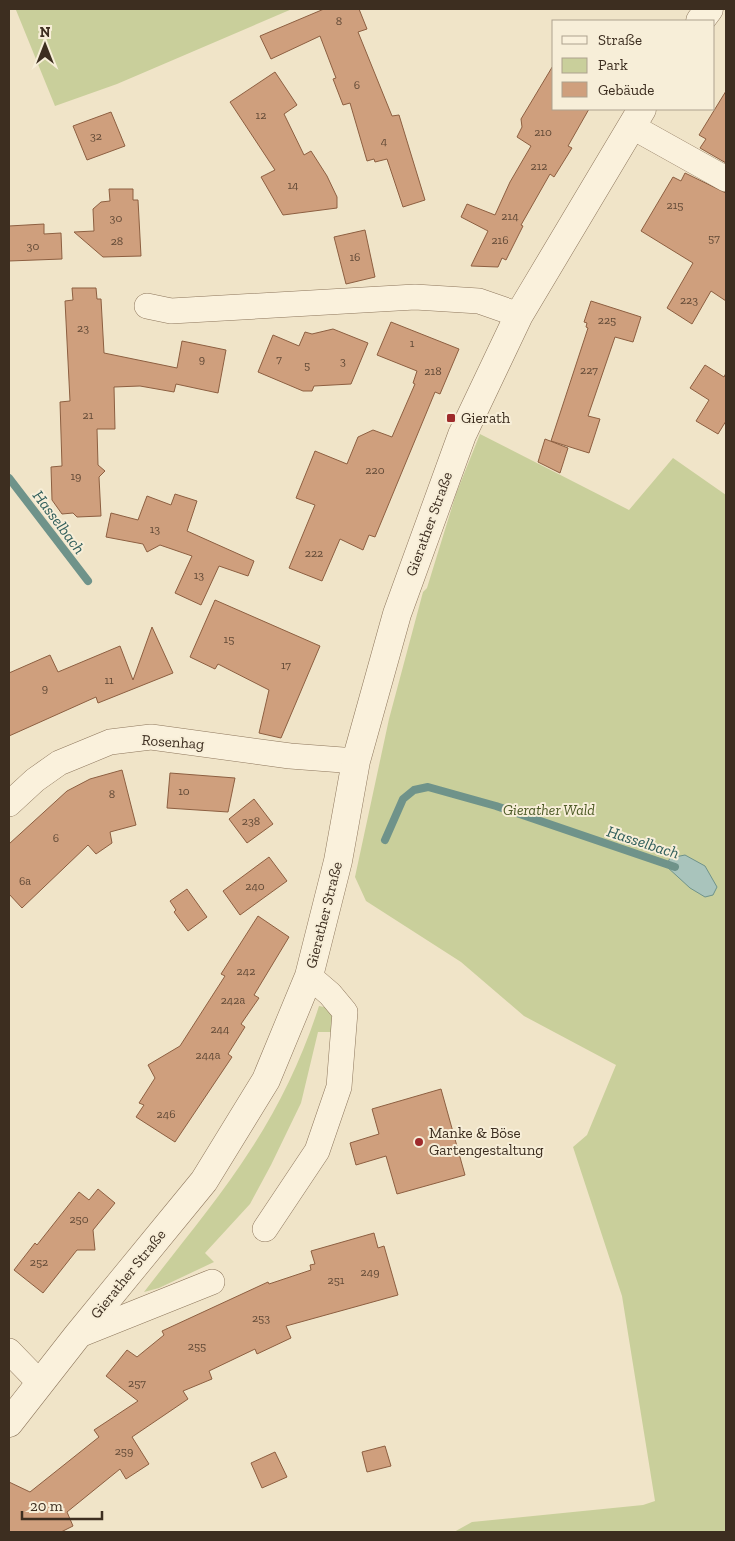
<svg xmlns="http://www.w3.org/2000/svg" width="735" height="1541" font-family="'Zilla Slab',serif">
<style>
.green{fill:#c9cf9b}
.water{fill:#a9c4bc;stroke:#6f938a}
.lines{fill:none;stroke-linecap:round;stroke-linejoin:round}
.stream{stroke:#6f938a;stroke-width:8}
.building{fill:#cf9f7d;stroke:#8d5f41}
.minor-casing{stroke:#8d765c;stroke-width:26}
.tertiary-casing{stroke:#8d765c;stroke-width:29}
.minor{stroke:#faf1dc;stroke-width:25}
.tertiary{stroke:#faf1dc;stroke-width:28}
.poi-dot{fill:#9e2a2b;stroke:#f7eed8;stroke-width:2}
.labels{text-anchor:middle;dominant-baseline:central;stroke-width:4;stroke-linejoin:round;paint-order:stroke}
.number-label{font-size:12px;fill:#624a37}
.poi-label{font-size:15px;fill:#3d2e20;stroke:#f7eed8;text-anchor:start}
.street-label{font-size:15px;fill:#3d2e20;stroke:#f7eed8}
.park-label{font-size:15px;font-style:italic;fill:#4d5a26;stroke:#f7eed8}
.water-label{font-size:16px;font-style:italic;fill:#2f5d5a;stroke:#f7eed8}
</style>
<rect width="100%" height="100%" fill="#f0e4c8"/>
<!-- green -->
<g class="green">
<polygon points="9,9 292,9 117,84 55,106 16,10"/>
<polygon points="480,434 629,510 673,458 726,495 726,1532 454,1532 472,1522 643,1505 655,1501 622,1296 573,1147 587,1135 616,1065 524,1016 461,962 366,901 355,877 389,719 423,592 427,588 456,494"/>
<path d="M319,1006L329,1008L338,1019L337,1032H318L301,1103L271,1165L250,1204L205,1253L214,1262L159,1288L144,1292C180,1245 219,1199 251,1149C280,1105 303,1056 319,1006Z"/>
</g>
<!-- water -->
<polygon class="water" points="685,855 705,866 717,887 713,895 705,897 690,888 666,866 670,858"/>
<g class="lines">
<!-- stream -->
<g class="stream">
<polyline points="9,478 88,581"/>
<polyline points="385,840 403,799 414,790 428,787 496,806 675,867"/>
</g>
</g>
<!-- building -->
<g class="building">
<polygon points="324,9 359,9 367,29 358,32 392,116 399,115 425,200 403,207 387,159 375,162 374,159 367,161 350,103 343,105 333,79 336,78 320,36 271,59 260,36"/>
<polygon points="554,64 554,109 589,109 568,146 572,148 554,177 550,174 521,225 523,226 506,260 502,258 498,267 471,266 488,231 461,217 467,204 495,215 510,182 531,146 517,137 522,127 521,119"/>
<polygon points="275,72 297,105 284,114 304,155 311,151 327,176 337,197 337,208 283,215 261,177 275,170 230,102"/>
<polygon points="726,91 726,163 700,148 706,139 699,135"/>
<polygon points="111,112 125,146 87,160 73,126"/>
<polygon points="685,173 726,193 726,301 711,291 692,324 667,308 693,263 641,231 673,177 681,181"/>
<polygon points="109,189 133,189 133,200 138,200 141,256 103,257 74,232 94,231 93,209 101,202 110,201"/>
<polygon points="44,224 44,234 61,233 62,259 9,261 9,226"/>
<polygon points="365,230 375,277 346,284 334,237"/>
<polygon points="72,288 96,288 97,299 101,299 104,353 177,368 182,341 226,350 218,393 176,384 174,392 140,386 114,387 115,429 97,429 98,465 105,471 99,477 101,516 77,517 73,513 62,514 52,500 51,467 62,466 60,402 70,401 65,301 73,300"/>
<polygon points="591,301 641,317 633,342 615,337 588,416 600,419 589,453 551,441 588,328 586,327 587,323 584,322"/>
<polygon points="391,322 459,349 440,394 435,392 375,537 369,535 363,550 340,539 322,581 289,568 315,505 296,498 315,451 347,464 358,437 373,430 392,437 415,384 413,383 417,371 377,355"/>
<polygon points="333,329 368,343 351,384 314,386 312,391 303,391 258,372 273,335 299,346 305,332 312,334"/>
<polygon points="705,365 724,377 726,373 726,421 718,434 696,421 709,400 690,388"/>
<polygon points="545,439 568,448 560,473 538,462"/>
<polygon points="175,494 197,501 187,531 254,561 248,576 219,566 201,605 175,593 192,556 160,545 147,552 143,544 106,537 111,513 138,520 147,496 171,505"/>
<polygon points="215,600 320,646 281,738 259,733 269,690 218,664 215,669 190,657"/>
<polygon points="152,627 173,673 98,703 96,697 9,736 9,673 50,655 58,672 120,646 133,680"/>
<polygon points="122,770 136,825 110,832 112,843 96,854 88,845 22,908 9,894 9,844 67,791 90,779"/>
<polygon points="170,773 235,778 228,812 167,808"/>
<polygon points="254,799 273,824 247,843 229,819"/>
<polygon points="269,857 287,881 240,915 223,891"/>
<polygon points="187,889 207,917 188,931 174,912 176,910 170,901"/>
<polygon points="258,916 289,937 254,995 259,998 241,1024 245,1027 228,1054 232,1057 175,1142 136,1117 144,1105 139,1103 155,1078 148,1065 180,1046 225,976 221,974"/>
<polygon points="441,1089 465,1175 397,1194 386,1156 356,1165 350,1143 379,1134 372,1109"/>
<polygon points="98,1189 115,1203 93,1230 95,1250 77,1250 43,1293 14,1270 35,1243 37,1245 79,1192 89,1200"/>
<polygon points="374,1233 378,1248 384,1246 398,1295 286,1326 291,1338 257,1354 255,1349 209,1371 212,1379 183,1391 188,1399 132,1437 149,1464 126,1479 120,1469 67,1512 73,1526 61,1532 9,1532 9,1482 30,1492 99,1437 94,1430 138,1401 106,1376 127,1350 137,1357 164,1335 162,1331 268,1282 269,1284 311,1270 310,1265 315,1264 311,1251"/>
<polygon points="385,1446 391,1466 367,1472 362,1452"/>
<polygon points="275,1452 287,1477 262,1488 251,1463"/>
</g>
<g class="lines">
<defs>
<g id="minor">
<polyline points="631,126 726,179"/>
<polyline points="147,306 171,311 415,297 479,301 519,315"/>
<polyline points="9,804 35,780 59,763 110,742 151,737 290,756 356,761"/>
<polyline points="265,1229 317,1151 339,1087 345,1012 330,994 309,976"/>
<polyline points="77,1336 212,1282"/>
<polyline points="9,1351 39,1382"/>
</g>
<g id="tertiary">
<polyline points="700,21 709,9"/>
<polyline points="9,1423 77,1336 204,1181 266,1080 309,976 338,861 356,761 397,614 462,435 519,315 642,109"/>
</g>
</defs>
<!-- minor casing -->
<use href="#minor" class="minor-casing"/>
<!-- tertiary casing -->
<use href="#tertiary" class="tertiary-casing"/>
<!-- minor -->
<use href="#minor" class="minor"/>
<!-- tertiary -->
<use href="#tertiary" class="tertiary"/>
</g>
<!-- markers -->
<g class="poi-dot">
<rect x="446" y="413" width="10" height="10" rx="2.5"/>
<circle cx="419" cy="1142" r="5"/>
</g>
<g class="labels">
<!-- number labels -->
<g class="number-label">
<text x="339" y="21">8</text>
<text x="357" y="85">6</text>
<text x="261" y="115">12</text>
<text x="543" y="132">210</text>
<text x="96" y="136">32</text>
<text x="384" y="141">4</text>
<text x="539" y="166">212</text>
<text x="293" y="185">14</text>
<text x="675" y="205">215</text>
<text x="510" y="216">214</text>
<text x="116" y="218">30</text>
<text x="714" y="238">57</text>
<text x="500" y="240">216</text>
<text x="117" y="241">28</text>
<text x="33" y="246">30</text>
<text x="355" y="257">16</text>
<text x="689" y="300">223</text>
<text x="607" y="320">225</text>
<text x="83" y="328">23</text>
<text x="412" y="343">1</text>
<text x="202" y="359">9</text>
<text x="279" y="359">7</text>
<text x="343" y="361">3</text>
<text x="307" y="365">5</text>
<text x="589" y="370">227</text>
<text x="433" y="371">218</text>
<text x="88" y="415">21</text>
<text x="375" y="470">220</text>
<text x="76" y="476">19</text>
<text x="155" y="529">13</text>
<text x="314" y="553">222</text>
<text x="199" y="575">13</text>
<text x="229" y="639">15</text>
<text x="286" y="665">17</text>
<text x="109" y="680">11</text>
<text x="45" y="688">9</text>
<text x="184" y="791">10</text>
<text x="112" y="794">8</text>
<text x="251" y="821">238</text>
<text x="56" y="838">6</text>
<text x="25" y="881">6a</text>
<text x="255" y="886">240</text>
<text x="246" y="971">242</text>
<text x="233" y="1000">242a</text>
<text x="220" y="1029">244</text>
<text x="208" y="1055">244a</text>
<text x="166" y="1114">246</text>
<text x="79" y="1219">250</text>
<text x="39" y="1262">252</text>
<text x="370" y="1272">249</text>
<text x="336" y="1280">251</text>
<text x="261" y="1318">253</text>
<text x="197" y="1346">255</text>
<text x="137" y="1383">257</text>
<text x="124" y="1451">259</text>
</g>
<!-- poi labels -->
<g class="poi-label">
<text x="461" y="418">Gierath</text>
<text x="429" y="1133">Manke &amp; Böse<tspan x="429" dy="17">Gartengestaltung</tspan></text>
</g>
<!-- street labels -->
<g class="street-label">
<text transform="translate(429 524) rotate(-70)">Gierather Straße</text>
<text transform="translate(173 742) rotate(4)">Rosenhag</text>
<text transform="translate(324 915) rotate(-76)">Gierather Straße</text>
<text transform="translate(128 1274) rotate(-51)">Gierather Straße</text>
</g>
<!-- park labels -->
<g class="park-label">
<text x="549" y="810">Gierather Wald</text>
</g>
<!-- water labels -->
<g class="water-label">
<text transform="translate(59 522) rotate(53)">Hasselbach</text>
<text transform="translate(643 842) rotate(18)">Hasselbach</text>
</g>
</g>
<!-- border -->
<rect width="735" height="1541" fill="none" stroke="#3d2e20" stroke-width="20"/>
<!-- legend -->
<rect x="552" y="20" width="162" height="90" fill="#f7eed8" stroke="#ada18e"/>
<rect x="562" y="36" width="25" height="8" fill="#faf1dc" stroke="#ada18e"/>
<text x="598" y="45" font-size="15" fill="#3d2e20">Straße</text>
<rect x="562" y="58" width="25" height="15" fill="#c9cf9b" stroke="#ada18e"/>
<text x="598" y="70" font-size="15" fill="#3d2e20">Park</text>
<rect x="562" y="82" width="25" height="15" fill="#cf9f7d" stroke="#ada18e"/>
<text x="598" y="95" font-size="15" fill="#3d2e20">Gebäude</text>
<!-- north arrow -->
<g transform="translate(45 45)" stroke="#f7eed8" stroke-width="4" paint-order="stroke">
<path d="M0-4L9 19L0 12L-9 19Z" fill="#3d2e20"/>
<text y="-8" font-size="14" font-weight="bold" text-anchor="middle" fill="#3d2e20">N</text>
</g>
<!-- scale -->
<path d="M22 1511v8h80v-8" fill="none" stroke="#3d2e20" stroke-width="2.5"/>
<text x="30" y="1511" font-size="15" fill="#3d2e20" stroke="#f7eed8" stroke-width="4" paint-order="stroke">20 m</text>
</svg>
